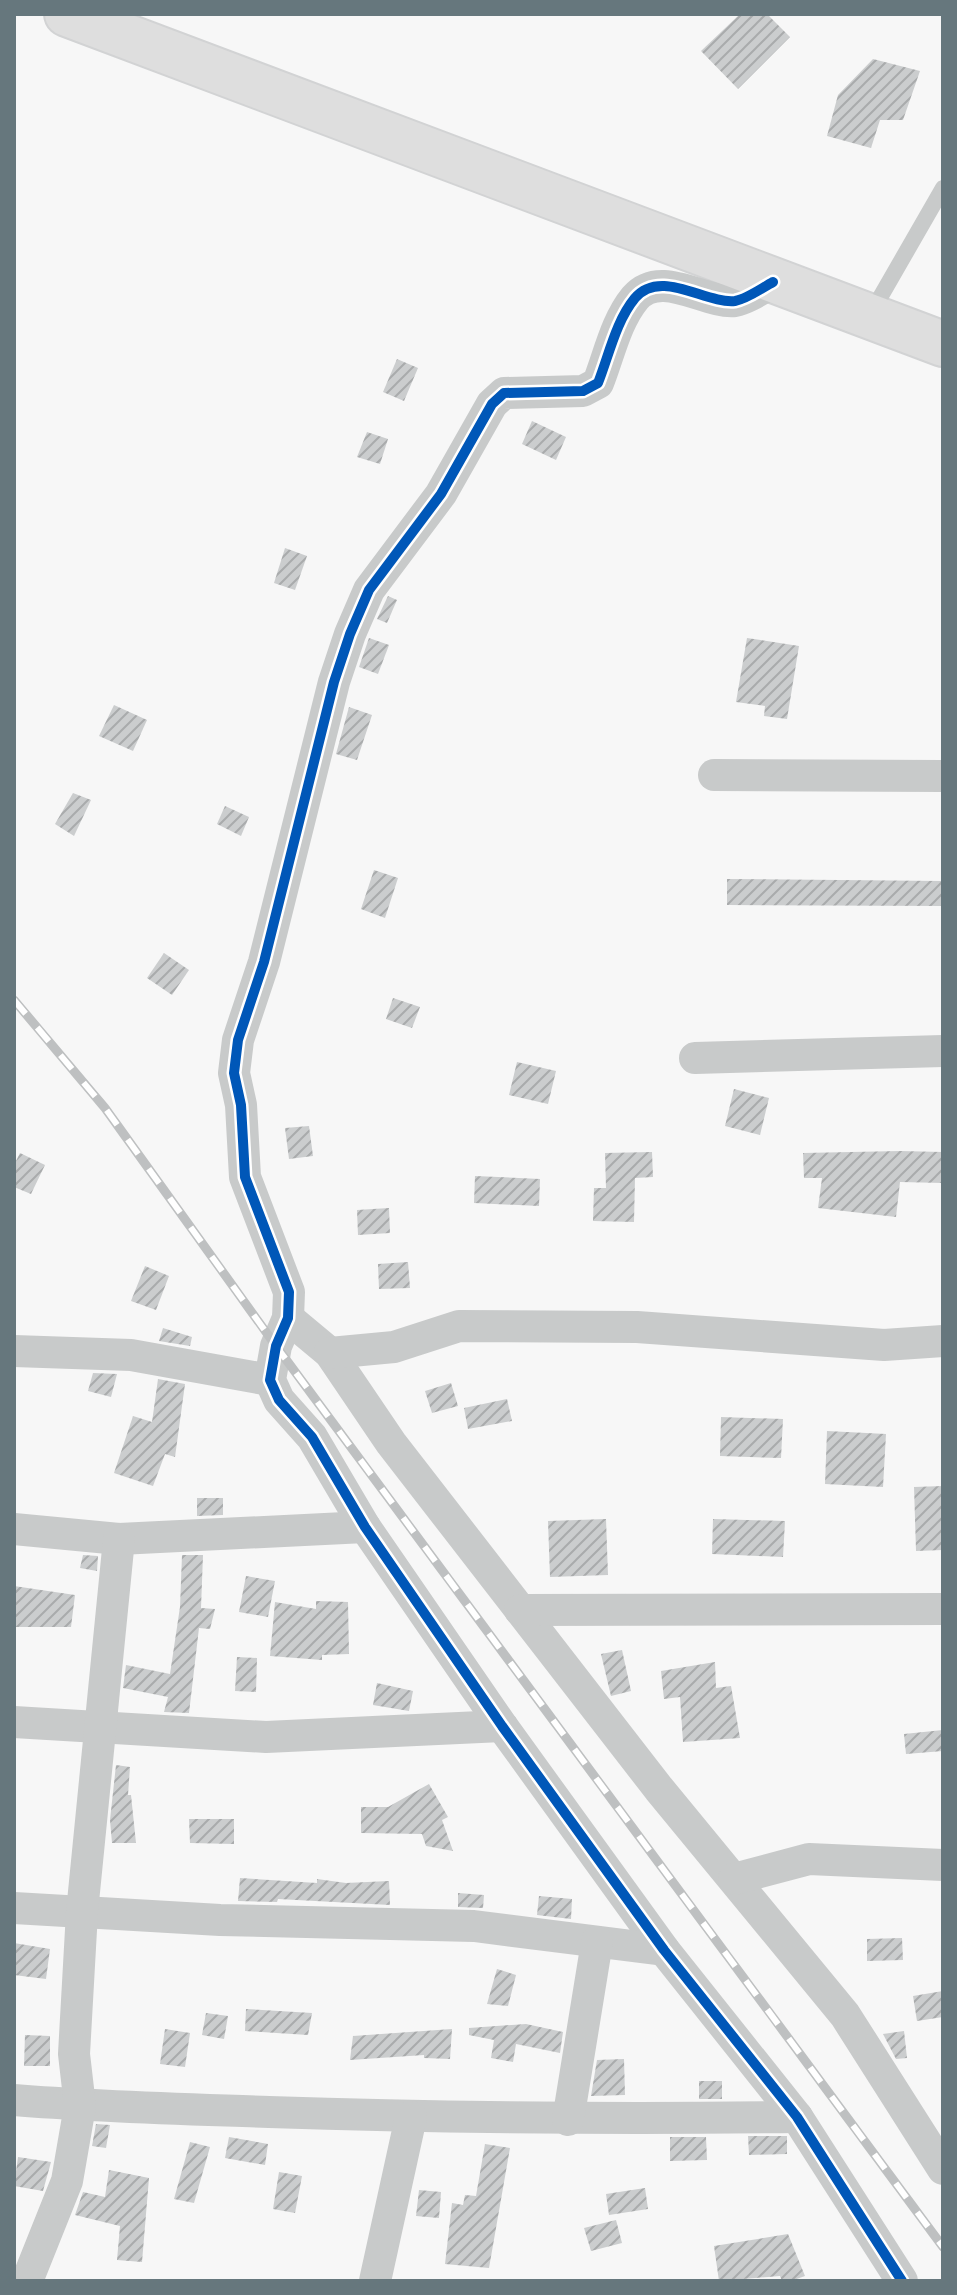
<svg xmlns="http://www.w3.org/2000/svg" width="957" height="2295" font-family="'Golos Text',sans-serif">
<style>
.building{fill:url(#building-hatch)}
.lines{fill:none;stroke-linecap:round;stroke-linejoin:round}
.secondary-casing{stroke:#d2d3d4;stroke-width:48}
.lane{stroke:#c8caca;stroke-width:16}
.street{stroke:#c8caca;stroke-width:32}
.secondary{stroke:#dedede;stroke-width:44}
.rail-casing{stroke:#bec0c1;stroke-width:9}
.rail{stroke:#fff;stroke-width:6;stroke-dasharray:18;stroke-linecap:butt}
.cycleway-casing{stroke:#fff;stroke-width:15}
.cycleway{stroke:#0057b8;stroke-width:10}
</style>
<defs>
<pattern id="building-hatch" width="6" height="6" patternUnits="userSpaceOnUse" patternTransform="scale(2)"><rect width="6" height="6" fill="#cbcdce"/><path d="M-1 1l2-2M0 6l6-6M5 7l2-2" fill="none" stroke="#a9abac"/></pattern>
</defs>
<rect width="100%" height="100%" fill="#f7f7f7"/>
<!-- building -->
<g class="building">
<polygon points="740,14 767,14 790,37 738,89 701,51"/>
<polygon points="873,59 920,71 903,120 880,120 871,148 827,136 838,95"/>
<polygon points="397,359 418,368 404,401 383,392"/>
<polygon points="532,421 566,437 556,460 522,444"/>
<polygon points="367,432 388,439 380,464 357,457"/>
<polygon points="285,548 307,556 295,590 274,583"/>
<polygon points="388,596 397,600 387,623 377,619"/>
<polygon points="369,638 389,645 378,674 359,667"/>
<polygon points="747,638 799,646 787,719 764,716 765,706 736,702"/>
<polygon points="114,705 147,720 133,751 99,736"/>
<polygon points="349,707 372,715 357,760 336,754"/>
<polygon points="73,793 91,800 74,836 55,824"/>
<polygon points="225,806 249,817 241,836 217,824"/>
<polygon points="374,870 398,878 385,918 361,909"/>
<polygon points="727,879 943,881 943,906 727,905"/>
<polygon points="164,953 189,970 172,995 147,978"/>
<polygon points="393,998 420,1007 412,1028 386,1019"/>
<polygon points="517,1062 556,1071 548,1104 509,1095"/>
<polygon points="734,1089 769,1098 760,1135 725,1126"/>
<polygon points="309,1126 313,1156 289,1159 285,1128"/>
<polygon points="900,1151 943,1152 943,1183 900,1182 896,1217 818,1208 822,1178 804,1178 803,1153"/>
<polygon points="652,1152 653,1177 635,1178 634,1222 593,1221 594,1188 606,1188 605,1153"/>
<polygon points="20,1153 45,1165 31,1194 14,1187 14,1165"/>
<polygon points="475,1176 540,1179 539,1206 474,1203"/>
<polygon points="389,1208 390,1233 358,1235 357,1210"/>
<polygon points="408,1262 410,1288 379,1289 378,1264"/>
<polygon points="145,1266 169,1276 156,1310 131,1301"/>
<polygon points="163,1328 192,1337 190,1346 159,1341"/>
<polygon points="93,1373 117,1374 111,1397 88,1391"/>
<polygon points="158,1379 185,1384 175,1457 165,1454 153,1486 114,1473 133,1416 152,1422"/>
<polygon points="451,1383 458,1406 432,1413 425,1391"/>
<polygon points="507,1399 512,1421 468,1429 464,1408"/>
<polygon points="721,1417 783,1419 781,1458 720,1456"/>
<polygon points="827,1431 886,1434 883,1487 825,1484"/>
<polygon points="943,1486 943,1550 916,1551 914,1487"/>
<polygon points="197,1498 223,1498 223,1515 197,1516"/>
<polygon points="606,1519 608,1575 550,1577 548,1521"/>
<polygon points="713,1519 785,1521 783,1557 712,1554"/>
<polygon points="83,1555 98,1556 97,1571 80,1568"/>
<polygon points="182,1555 203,1555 201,1608 215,1609 210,1629 199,1628 189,1713 164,1712 168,1697 123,1688 126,1665 170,1674 180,1607"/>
<polygon points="246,1576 275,1581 268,1617 239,1612"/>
<polygon points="14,1586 75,1595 71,1627 14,1627"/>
<polygon points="316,1601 348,1602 349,1654 322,1655 322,1660 270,1656 275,1602 316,1609"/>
<polygon points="622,1650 631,1691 611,1696 601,1654"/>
<polygon points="237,1657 257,1658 256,1692 235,1691"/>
<polygon points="715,1662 716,1688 731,1686 740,1738 683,1742 680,1697 664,1699 661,1671"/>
<polygon points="377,1683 413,1691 409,1711 373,1705"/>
<polygon points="943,1730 943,1751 906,1754 904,1734"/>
<polygon points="116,1765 130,1767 128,1795 131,1795 136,1843 112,1843 110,1820"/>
<polygon points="429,1784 448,1817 442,1820 453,1851 426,1846 422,1834 361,1833 361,1807 388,1807"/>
<polygon points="189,1819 234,1819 234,1844 190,1843"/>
<polygon points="240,1878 317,1883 317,1879 346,1883 389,1881 390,1905 278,1899 277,1902 238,1901"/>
<polygon points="458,1893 484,1895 483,1908 458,1907"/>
<polygon points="539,1896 572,1899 571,1919 537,1915"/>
<polygon points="902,1938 903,1960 867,1961 867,1939"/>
<polygon points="14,1943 50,1949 46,1979 14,1975"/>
<polygon points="497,1969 516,1975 508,2006 487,2004"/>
<polygon points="943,1991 943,2017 917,2021 913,1996"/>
<polygon points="246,2009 312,2013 308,2035 245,2031"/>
<polygon points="206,2013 228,2016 224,2039 202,2035"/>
<polygon points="526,2024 563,2032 560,2053 516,2044 513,2062 491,2058 494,2040 469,2035 469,2028"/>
<polygon points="165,2029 190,2033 185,2067 160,2064"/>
<polygon points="452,2029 450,2059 424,2058 424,2055 350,2060 353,2036"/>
<polygon points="904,2031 907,2058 896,2059 883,2034"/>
<polygon points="25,2035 50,2036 50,2066 24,2066"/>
<polygon points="624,2059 625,2095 591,2096 597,2060"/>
<rect x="699" y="2081" width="23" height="18"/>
<polygon points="96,2124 110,2125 106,2148 92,2146"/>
<polygon points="748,2136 787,2136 787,2154 749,2155"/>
<polygon points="229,2137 268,2144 265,2165 225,2158"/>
<polygon points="670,2137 706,2137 707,2160 670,2161"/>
<polygon points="190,2142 210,2147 194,2203 174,2199"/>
<polygon points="485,2144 510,2148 489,2268 445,2264 452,2203 463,2205 465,2195 476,2196"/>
<polygon points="18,2157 51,2162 43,2191 14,2186"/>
<polygon points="109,2170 149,2178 142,2262 117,2260 120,2226 75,2215 83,2192 105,2197"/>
<polygon points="279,2172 302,2176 295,2213 273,2209"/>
<polygon points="645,2188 648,2209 609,2215 606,2194"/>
<polygon points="419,2190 441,2192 439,2218 416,2216"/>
<polygon points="616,2220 622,2243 591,2251 584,2228"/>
<polygon points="788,2234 805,2276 791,2281 782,2281 780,2276 719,2281 714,2246"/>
</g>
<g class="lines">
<defs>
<polyline id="secondary" points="67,14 943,344"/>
</defs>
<!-- secondary casing -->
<use href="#secondary" class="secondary-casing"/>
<!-- lane -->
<polyline class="lane" points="870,315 943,188"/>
<!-- street -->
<g class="street">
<path d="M773,282C762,288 747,299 735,301C705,304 661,268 635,298C616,321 609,355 598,383L583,391L504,393L492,404L441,494L369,590L350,634L334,682L264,962L238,1040L234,1073L241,1105L245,1177L289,1292L288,1318L276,1346L270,1380L279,1400L312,1437L365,1527L502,1726L664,1950L797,2117L902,2281"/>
<polyline points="714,775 943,776"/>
<polyline points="695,1058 943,1051"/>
<polyline points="288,1318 330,1353 391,1443 659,1789 845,2015 943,2169"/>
<polyline points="14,1351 131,1355 270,1380"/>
<polyline points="330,1353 394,1347 459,1326 637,1327 884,1345 943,1341"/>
<polyline points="14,1529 119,1539 365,1527"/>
<polyline points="520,1610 943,1609"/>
<polyline points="14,1722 266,1737 502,1726"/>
<polyline points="734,1879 809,1859 943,1865"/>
<polyline points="14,1908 220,1920 474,1926 664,1950"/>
<path d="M14,2100C99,2107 184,2109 269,2112C445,2118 620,2119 797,2117"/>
<polyline points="568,2120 597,1942"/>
<polyline points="27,2281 67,2181 80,2106 74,2054 82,1912 119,1539"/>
<polyline points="375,2281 411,2117"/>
</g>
<!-- secondary -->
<use href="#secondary" class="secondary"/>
<defs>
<polyline id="rail" points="14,1000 105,1108 276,1346 943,2247"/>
</defs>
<!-- rail casing -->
<use href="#rail" class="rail-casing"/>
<!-- rail -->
<use href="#rail" class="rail"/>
<defs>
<path id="cycleway" d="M773,282C762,288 747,299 735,301C705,304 661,268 635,298C616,321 609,355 598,383L583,391L504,393L492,404L441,494L369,590L350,634L334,682L264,962L238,1040L234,1073L241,1105L245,1177L289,1292L288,1318L276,1346L270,1380L279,1400L312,1437L365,1527L502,1726L664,1950L797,2117L902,2281"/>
</defs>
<!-- cycleway casing -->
<use href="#cycleway" class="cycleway-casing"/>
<!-- cycleway -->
<use href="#cycleway" class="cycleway"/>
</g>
<!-- border -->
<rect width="957" height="2295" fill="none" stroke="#66777d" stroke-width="32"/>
</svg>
